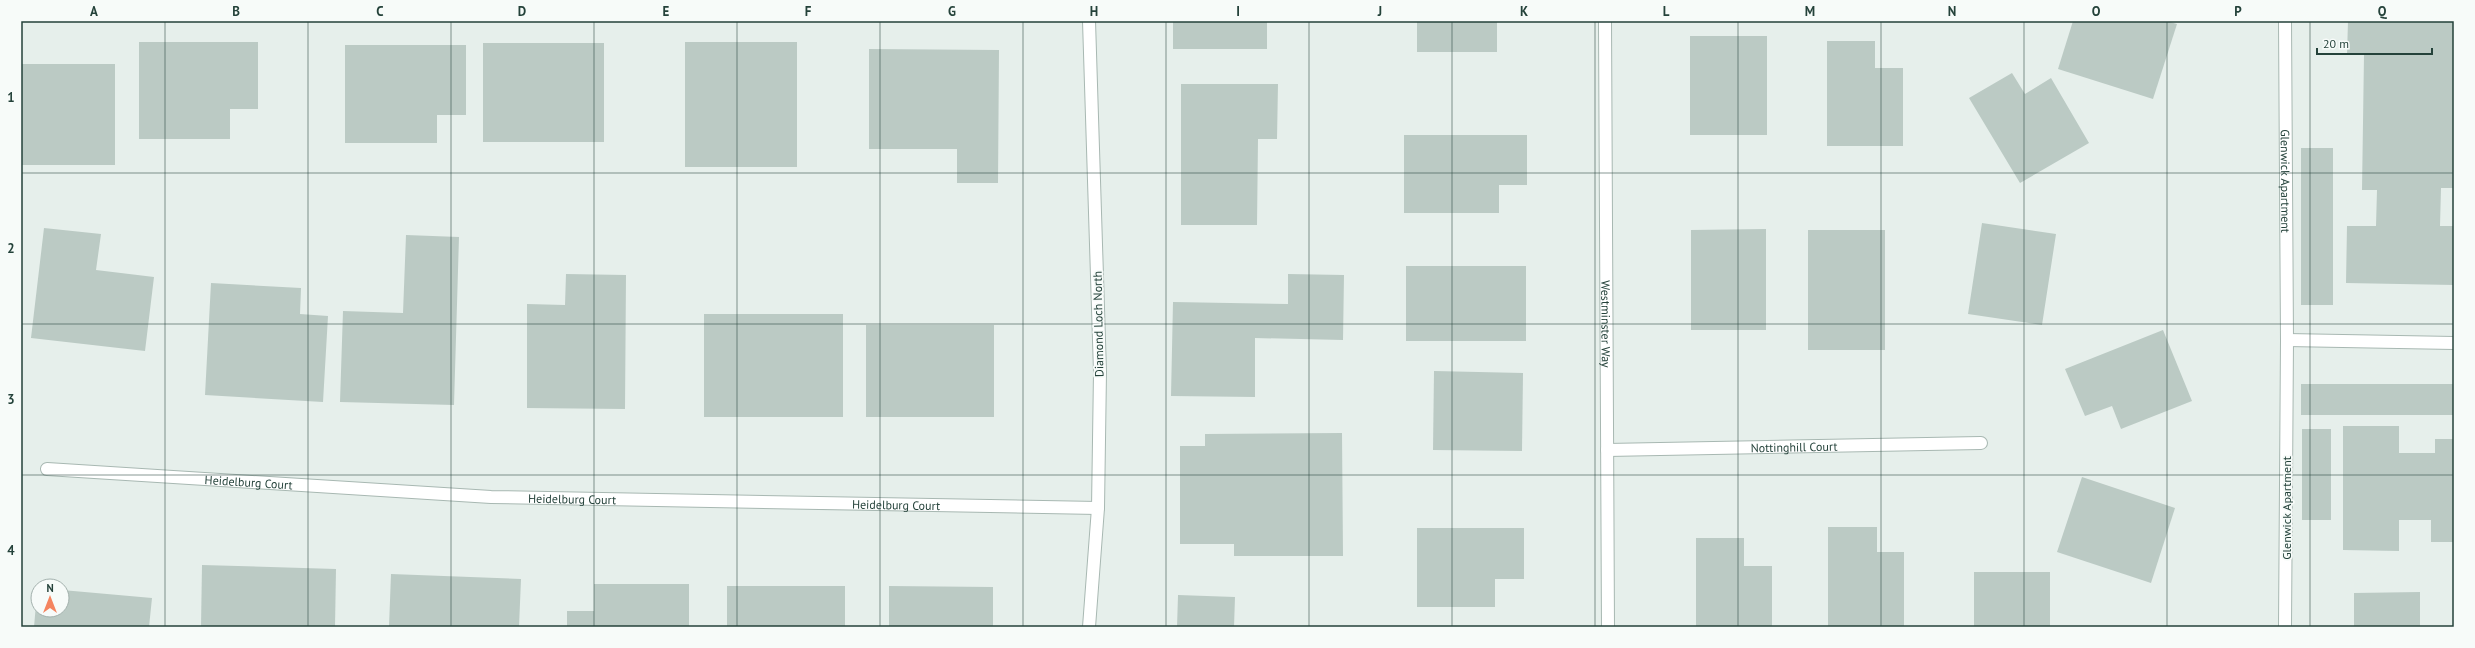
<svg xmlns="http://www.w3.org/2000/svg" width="2475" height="648" font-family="'PT Sans',sans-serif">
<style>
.building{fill:#bbcac4}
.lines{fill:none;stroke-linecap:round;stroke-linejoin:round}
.service-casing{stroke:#a8b8b2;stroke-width:14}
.minor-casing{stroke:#a8b8b2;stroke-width:14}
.service{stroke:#fff;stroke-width:12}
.minor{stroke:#fff;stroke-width:12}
.grid{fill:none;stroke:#24423a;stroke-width:1;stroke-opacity:0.55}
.labels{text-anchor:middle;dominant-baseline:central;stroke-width:3.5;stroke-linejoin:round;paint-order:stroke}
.street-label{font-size:12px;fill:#24423a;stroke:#f7fbf9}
.neatline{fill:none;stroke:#24423a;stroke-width:1.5}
.grid-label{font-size:13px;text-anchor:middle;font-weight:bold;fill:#24423a}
</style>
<rect width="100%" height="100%" fill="#e6efeb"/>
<!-- building -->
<g class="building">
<rect x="1173" y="21" width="94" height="28"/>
<rect x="1417" y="21" width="80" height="31"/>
<polygon points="2073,21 2166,21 2177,24 2153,99 2058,69"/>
<polygon points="2348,21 2454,21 2454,188 2441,188 2440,226 2454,226 2454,285 2346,283 2347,226 2376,226 2377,190 2362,190 2364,55 2347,55"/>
<rect x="1690" y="36" width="77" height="99"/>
<polygon points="1827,41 1875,41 1875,68 1903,68 1903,146 1827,146"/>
<polygon points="139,42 258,42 258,109 230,109 230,139 139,139"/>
<rect x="685" y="42" width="112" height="125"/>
<rect x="483" y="43" width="121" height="99"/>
<polygon points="345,45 466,45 466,115 437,115 437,143 345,143"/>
<polygon points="869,49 999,50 998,183 957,183 957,149 869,149"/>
<rect x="21" y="64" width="94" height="101"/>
<polygon points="2012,73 2025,94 2051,78 2089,143 2020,183 1969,98"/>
<polygon points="1181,84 1278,84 1277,139 1258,139 1257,225 1181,225"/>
<polygon points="1404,135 1527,135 1527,185 1499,185 1499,213 1404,213"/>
<rect x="2301" y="148" width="32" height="157"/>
<polygon points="1982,223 2056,234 2042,325 1968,314"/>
<polygon points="44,228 101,234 96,270 154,277 145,351 31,338"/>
<polygon points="1766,229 1766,330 1691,330 1691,230"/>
<rect x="1808" y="230" width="77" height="120"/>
<polygon points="406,235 459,237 454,405 340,402 343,311 403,313"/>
<rect x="1406" y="266" width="120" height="75"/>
<polygon points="566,274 626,275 625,409 527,408 527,304 565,305"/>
<polygon points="1288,274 1344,275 1343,340 1255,338 1255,397 1171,396 1173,302 1288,304"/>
<polygon points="211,283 301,288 300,314 328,316 323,402 205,395"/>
<rect x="704" y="314" width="139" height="103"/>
<rect x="866" y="325" width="128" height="92"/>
<polygon points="2163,330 2192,401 2121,429 2112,406 2085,416 2065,369"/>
<polygon points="1434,371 1523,373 1522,451 1433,450"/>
<rect x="2301" y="384" width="153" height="31"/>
<polygon points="2343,426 2399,426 2399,453 2435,453 2435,439 2454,439 2454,542 2431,542 2431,520 2399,520 2399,551 2343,550"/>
<rect x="2302" y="429" width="29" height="91"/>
<polygon points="1342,433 1343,556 1234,556 1234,544 1180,544 1180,446 1205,446 1205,434"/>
<polygon points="2082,477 2175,508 2151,583 2057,552"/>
<polygon points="1828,527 1877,527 1877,552 1904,552 1904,627 1828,627"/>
<polygon points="1417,528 1524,528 1524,579 1495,579 1495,607 1417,607"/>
<polygon points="1696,538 1744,538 1744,566 1772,566 1772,627 1696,627"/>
<polygon points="202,565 336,569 335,627 201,627"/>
<rect x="1974" y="572" width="76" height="55"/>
<polygon points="391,574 521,579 519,627 389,627"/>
<polygon points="594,584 689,584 689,627 567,627 567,611 594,611"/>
<rect x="727" y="586" width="118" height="41"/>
<polygon points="889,586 993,587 993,627 889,627"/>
<polygon points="62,590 152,598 149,627 34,627 37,593 38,610 62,610"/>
<polygon points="2420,592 2420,627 2354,627 2354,593"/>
<polygon points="1178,595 1235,597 1234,627 1177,627"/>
</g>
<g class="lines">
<defs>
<g id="service">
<path id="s1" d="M2285,21L2287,340L2285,627"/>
<polyline points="2287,340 2454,343"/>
</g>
<g id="minor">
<path id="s2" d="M1605,21L1608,627"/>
<path id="s3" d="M1607,450L1981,443"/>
<path id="s4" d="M47,469L491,497L1098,508"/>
<polyline points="1089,627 1098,508 1100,372 1089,21"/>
</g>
</defs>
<!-- service casing -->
<use href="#service" class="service-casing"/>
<!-- minor casing -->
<use href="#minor" class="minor-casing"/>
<!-- service -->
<use href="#service" class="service"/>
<!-- minor -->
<use href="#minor" class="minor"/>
</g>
<!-- grid -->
<path class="grid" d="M165,21V627M308,21V627M451,21V627M594,21V627M737,21V627M880,21V627M1023,21V627M1166,21V627M1309,21V627M1452,21V627M1595,21V627M1738,21V627M1881,21V627M2024,21V627M2167,21V627M2310,21V627M21,173H2454M21,324H2454M21,475H2454"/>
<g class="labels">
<!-- street labels -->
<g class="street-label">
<text stroke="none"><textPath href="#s1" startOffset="160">Glenwick Apartment</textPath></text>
<text transform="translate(1098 324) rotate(-91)">Diamond Loch North</text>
<text stroke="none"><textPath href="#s2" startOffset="303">Westminster Way</textPath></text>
<text stroke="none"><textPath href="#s3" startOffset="187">Nottinghill Court</textPath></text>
<text stroke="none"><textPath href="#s4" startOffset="202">Heidelburg Court</textPath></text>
<text stroke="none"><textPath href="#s4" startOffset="526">Heidelburg Court</textPath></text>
<text stroke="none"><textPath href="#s4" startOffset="850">Heidelburg Court</textPath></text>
<text transform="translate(2286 508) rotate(-90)">Glenwick Apartment</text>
</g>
</g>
<!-- border -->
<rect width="2475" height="648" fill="none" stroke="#f7fbf9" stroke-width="44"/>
<!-- north arrow -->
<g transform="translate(50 598)"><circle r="19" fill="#f7fbf9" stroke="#a3b1ad"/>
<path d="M0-3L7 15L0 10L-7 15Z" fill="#f4845f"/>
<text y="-6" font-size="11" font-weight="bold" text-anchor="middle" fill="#24423a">N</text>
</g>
<!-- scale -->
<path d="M2317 48v6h115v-6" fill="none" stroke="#24423a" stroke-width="2"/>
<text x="2323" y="48" font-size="12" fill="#24423a" stroke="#f7fbf9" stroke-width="3" paint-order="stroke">20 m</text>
<rect x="22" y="22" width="2431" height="604" class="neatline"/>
<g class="grid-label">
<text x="94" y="16">A</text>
<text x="236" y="16">B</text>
<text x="380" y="16">C</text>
<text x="522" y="16">D</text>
<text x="666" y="16">E</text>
<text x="808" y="16">F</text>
<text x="952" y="16">G</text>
<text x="1094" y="16">H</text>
<text x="1238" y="16">I</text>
<text x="1380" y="16">J</text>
<text x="1524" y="16">K</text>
<text x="1666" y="16">L</text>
<text x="1810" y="16">M</text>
<text x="1952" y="16">N</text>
<text x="2096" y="16">O</text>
<text x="2238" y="16">P</text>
<text x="2382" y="16">Q</text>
<text x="11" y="102">1</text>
<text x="11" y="253">2</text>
<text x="11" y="404">3</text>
<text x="11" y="555">4</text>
</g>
</svg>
